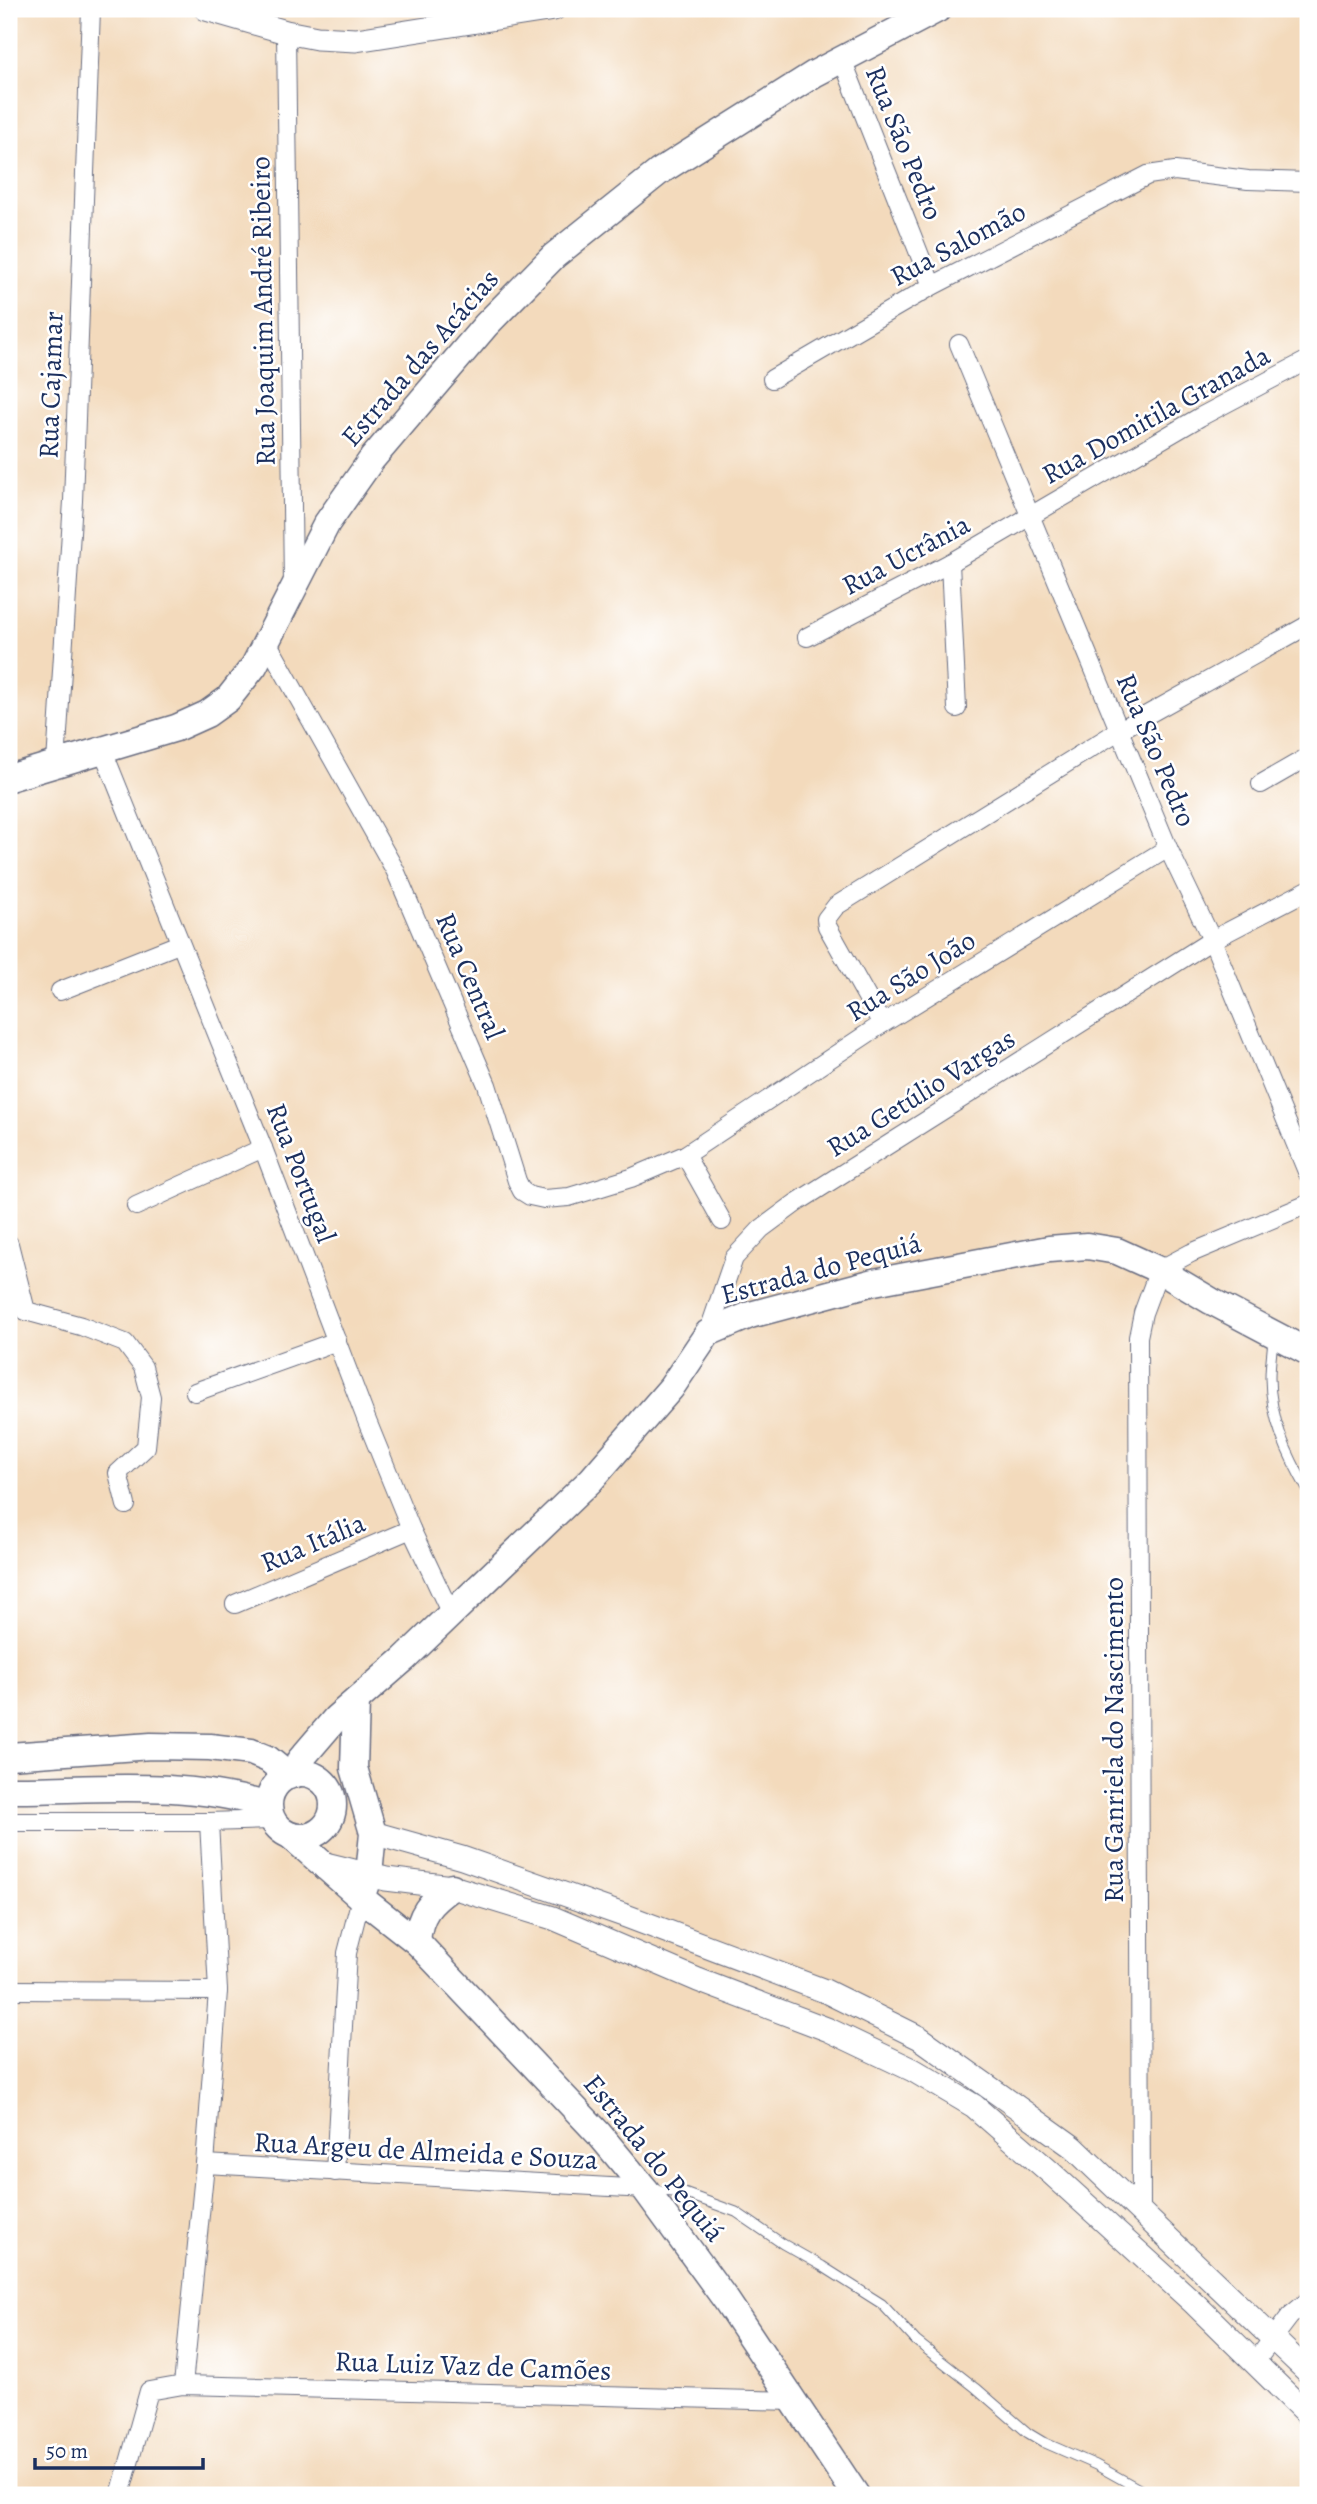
<svg xmlns="http://www.w3.org/2000/svg" width="1317" height="2504" font-family="Alegreya,serif">
<style>
.lines{fill:none;stroke-linecap:round;stroke-linejoin:round}
.service-casing{stroke:#676b7f;stroke-width:11}
.minor-casing{stroke:#676b7f;stroke-width:20}
.tertiary-casing{stroke:#676b7f;stroke-width:25}
.secondary-casing{stroke:#676b7f;stroke-width:29}
.service{stroke:#fff;stroke-width:9}
.minor{stroke:#fff;stroke-width:18}
.tertiary{stroke:#fff;stroke-width:23}
.secondary{stroke:#fff;stroke-width:26}
.labels{text-anchor:middle;dominant-baseline:central;stroke-width:5;stroke-linejoin:round;paint-order:stroke}
.street-label{font-size:28px;fill:#1b2f5e;stroke:#fff}
</style>
<rect width="100%" height="100%" fill="#fff"/>
<filter id="ink" filterUnits="userSpaceOnUse"><feTurbulence type="fractalNoise" baseFrequency=".0143" numOctaves="2"/><feDisplacementMap in="SourceGraphic" scale="14" xChannelSelector="R" yChannelSelector="G"/><feConvolveMatrix kernelMatrix="1 2 1 2 8 2 1 2 1" color-interpolation-filters="sRGB"/></filter>
<filter id="wash" filterUnits="userSpaceOnUse"><feTurbulence type="fractalNoise" baseFrequency=".00686" numOctaves="4" result="noise"/><feDisplacementMap in="SourceGraphic" scale="28" xChannelSelector="R" yChannelSelector="G"/><feGaussianBlur stdDeviation="1.57" result="paint"/><feColorMatrix in="noise" values="0 0 0 0 0 0 0 0 0 0 0 0 0 0 0 0 0 1.4 0 .05"/><feComposite in="paint" operator="in"/></filter>
<g filter="url(#wash)">
<rect width="100%" height="100%" fill="#f3dabc"/>
</g>
<g filter="url(#ink)">
<g class="lines">
<defs>
<g id="service">
<path d="M1273,1339C1272,1352 1270,1365 1270,1377C1270,1419 1288,1456 1308,1491"/>
<polyline points="651,2190 684,2193 736,2212 783,2244 822,2266 882,2304 916,2341 976,2388 1028,2433 1043,2442 1096,2465 1150,2495"/>
</g>
<g id="minor">
<polyline points="286,32 293,585"/>
<polyline points="842,59 932,286"/>
<polyline points="959,344 1168,848 1212,940 1308,1174"/>
<polyline points="772,379 932,286 1148,175 1175,171 1248,180 1308,182"/>
<polyline points="950,563 957,708"/>
<polyline points="807,637 950,563 1200,417 1308,360"/>
<polyline points="266,640 395,870 487,1085 517,1181 522,1191 530,1196 544,1199 569,1197 631,1178 685,1155 882,1024 1168,848"/>
<polyline points="103,751 263,1148 367,1421 411,1529 451,1614"/>
<polyline points="56,763 73,501 91,9"/>
<polyline points="1261,784 1308,757"/>
<polyline points="60,991 179,944"/>
<polyline points="882,1024 827,926 826,919 836,906 1120,730 1308,625"/>
<polyline points="685,1155 722,1221"/>
<polyline points="136,1206 263,1148"/>
<polyline points="9,1244 26,1311 81,1326 125,1343 143,1367 151,1397 146,1447 118,1473 126,1505"/>
<polyline points="708,1333 734,1258 761,1229 796,1203 1212,940 1308,890"/>
<polyline points="195,1392 337,1341"/>
<polyline points="235,1604 411,1529"/>
<polyline points="9,1822 209,1822 271,1820"/>
<polyline points="9,1990 218,1991"/>
<polyline points="205,2164 645,2189"/>
<polyline points="335,2172 347,1953 361,1898"/>
<polyline points="1141,2213 1138,1337 1143,1313 1159,1270 1191,1253 1308,1204"/>
<polyline points="1255,2362 1290,2316 1308,2301"/>
<polyline points="183,2385 205,2164 218,1991 209,1822"/>
<polyline points="120,2495 149,2391 183,2385 795,2401"/>
</g>
<g id="tertiary">
<polyline points="206,9 286,32 317,38 356,40 554,9"/>
<polyline points="373,1833 462,1858 626,1916 825,1991 920,2038 1073,2147 1308,2372"/>
<polyline points="321,1863 386,1879 452,1887 553,1918 698,1980 829,2030 913,2070 974,2106 1050,2172 1194,2303 1308,2415"/>
</g>
<g id="secondary">
<polyline points="9,778 176,728 207,714 228,699 254,666 327,523 372,459 486,325 554,256 659,172 814,74 938,9"/>
<polyline points="356,1701 354,1768 373,1833 369,1875 361,1898"/>
<polyline points="9,1756 151,1746 210,1747 251,1752 268,1759 289,1776"/>
<circle cx="301" cy="1805" r="32"/>
<polyline points="296,1774 300,1760 336,1718 404,1659 591,1480 671,1388 708,1333 750,1315 874,1282 1049,1249 1087,1246 1117,1251 1159,1270 1211,1301 1308,1352"/>
<path d="M9,1790C96,1790 184,1779 268,1806"/>
<polyline points="292,1837 361,1898 417,1942 599,2134 645,2189 726,2300 856,2495"/>
<path d="M417,1942C419,1914 430,1902 452,1887"/>
</g>
</defs>
<!-- service casing -->
<use href="#service" class="service-casing"/>
<!-- minor casing -->
<use href="#minor" class="minor-casing"/>
<!-- tertiary casing -->
<use href="#tertiary" class="tertiary-casing"/>
<!-- secondary casing -->
<use href="#secondary" class="secondary-casing"/>
<!-- service -->
<use href="#service" class="service"/>
<!-- minor -->
<use href="#minor" class="minor"/>
<!-- tertiary -->
<use href="#tertiary" class="tertiary"/>
<!-- secondary -->
<use href="#secondary" class="secondary"/>
</g>
</g>
<g class="labels">
<!-- street labels -->
<g class="street-label">
<text transform="translate(904 143) rotate(68)">Rua São Pedro</text>
<text transform="translate(958 244) rotate(-28)">Rua Salomão</text>
<text transform="translate(263 311) rotate(-91)">Rua Joaquim André Ribeiro</text>
<text transform="translate(420 358) rotate(-49)">Estrada das Acácias</text>
<text transform="translate(51 385) rotate(-88)">Rua Cajamar</text>
<text transform="translate(1156 415) rotate(-29)">Rua Domitila Granada</text>
<text transform="translate(906 555) rotate(-28)">Rua Ucrânia</text>
<text transform="translate(1156 750) rotate(67)">Rua São Pedro</text>
<text transform="translate(470 976) rotate(67)">Rua Central</text>
<text transform="translate(911 976) rotate(-32)">Rua São João</text>
<text transform="translate(921 1093) rotate(-32)">Rua Getúlio Vargas</text>
<text transform="translate(301 1173) rotate(69)">Rua Portugal</text>
<text transform="translate(821 1269) rotate(-15)">Estrada do Pequiá</text>
<text transform="translate(313 1543) rotate(-23)">Rua Itália</text>
<text transform="translate(1114 1740) rotate(-90)">Rua Ganriela do Nascimento</text>
<text transform="translate(426 2151) rotate(3)">Rua Argeu de Almeida e Souza</text>
<text transform="translate(654 2158) rotate(51)">Estrada do Pequiá</text>
<text transform="translate(473 2366) rotate(2)">Rua Luiz Vaz de Camões</text>
</g>
</g>
<!-- margin -->
<rect width="1317" height="2504" fill="none" stroke="#fff" stroke-width="35"/>
<!-- scale -->
<path d="M35 2458v10h168v-10" fill="none" stroke="#1b2f5e" stroke-width="3.5"/>
<text x="46" y="2458" font-size="21" fill="#1b2f5e" stroke="#ffffff" stroke-width="5" paint-order="stroke">50 m</text>
</svg>
